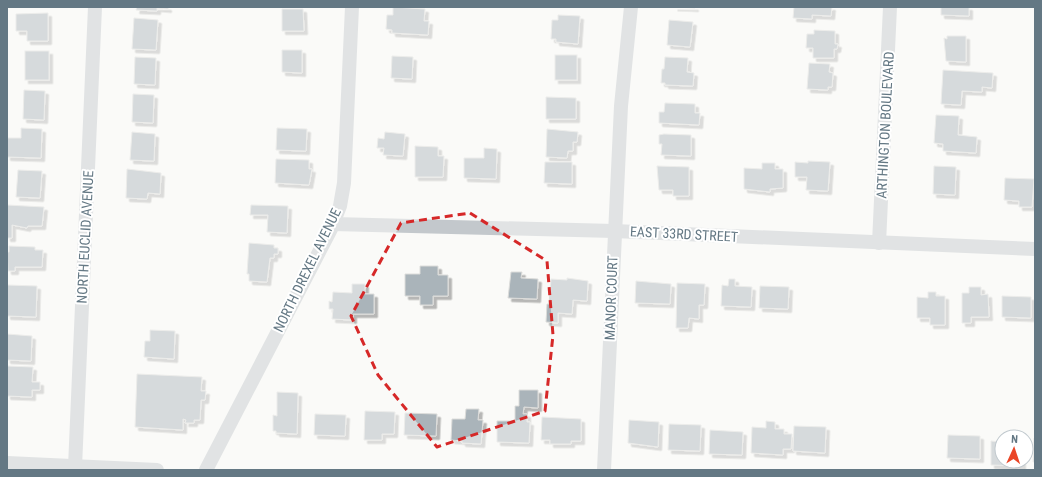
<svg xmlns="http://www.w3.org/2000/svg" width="1042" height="477" font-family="'Roboto Condensed',sans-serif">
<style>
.building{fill:#aab4ba;stroke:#dcdcda;filter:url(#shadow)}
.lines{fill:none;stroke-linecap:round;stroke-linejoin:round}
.minor{stroke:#c3c8cc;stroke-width:14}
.marked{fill:none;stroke:#d62828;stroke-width:3;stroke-dasharray:8 5;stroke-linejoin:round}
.labels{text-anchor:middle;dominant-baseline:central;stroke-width:4;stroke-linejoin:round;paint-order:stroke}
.street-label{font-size:14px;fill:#647884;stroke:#fff}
</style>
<defs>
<filter id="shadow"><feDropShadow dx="3.5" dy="3.5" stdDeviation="0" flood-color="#0004"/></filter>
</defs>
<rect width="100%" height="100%" fill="#fafaf8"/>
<!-- building -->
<g class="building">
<polygon points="137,7 168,7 168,9 157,8 157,11 136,10"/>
<polygon points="393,7 425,9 424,21 429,21 428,35 392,33 392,30 386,29 387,15 393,15"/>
<polygon points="674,7 695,7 695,8"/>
<polygon points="794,7 832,7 831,16 812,15 812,19 793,18"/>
<polygon points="941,7 969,7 969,16 941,15"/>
<polygon points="282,9 303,9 304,31 282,31"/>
<polygon points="48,13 48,41 27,41 27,31 16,31 16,14"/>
<polygon points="558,15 580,16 578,44 556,42 556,39 551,39 552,20 558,20"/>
<polygon points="134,18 158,20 156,50 132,49"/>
<polygon points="669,20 693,22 690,47 667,45"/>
<polygon points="814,30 835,31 835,44 838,44 837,49 834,49 834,58 813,58 813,48 806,48 807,34 814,34"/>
<polygon points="947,36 966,36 966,62 946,61 944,38 947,39"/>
<polygon points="282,50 302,50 302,73 282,72"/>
<rect x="25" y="51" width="24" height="29"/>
<rect x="555" y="55" width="22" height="25"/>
<polygon points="392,56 413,57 412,79 391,78"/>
<polygon points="135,57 156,58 155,85 134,84"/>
<polygon points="665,57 688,58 687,72 694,73 693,86 665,85 665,83 661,83 662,69 664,69"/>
<polygon points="809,63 830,64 829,72 833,73 832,87 828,87 828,90 807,89"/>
<polygon points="943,70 993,73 992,88 982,87 982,92 962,91 961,105 941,104"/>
<polygon points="24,90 45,91 44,120 23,119"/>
<polygon points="133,94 154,95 153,123 132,122"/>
<polygon points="546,97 576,98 576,119 546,119"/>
<polygon points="665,103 695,104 695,113 700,113 699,125 659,123 659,112 664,112"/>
<polygon points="936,115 959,116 958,135 977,137 976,153 943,151 943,144 934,143"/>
<polygon points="21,128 42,129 41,158 7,157 7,138 21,138"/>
<polygon points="277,128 307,129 306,151 276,150"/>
<polygon points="547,129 578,132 577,142 573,142 573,151 568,151 567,158 546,157"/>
<polygon points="132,132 155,134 154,161 130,160"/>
<polygon points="385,132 405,134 403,156 383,155 384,148 377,148 378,138 384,139"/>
<polygon points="664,134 691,135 691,156 661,155 662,144 659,144 659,135"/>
<polygon points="415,146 438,147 438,156 444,156 443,177 415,177"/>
<polygon points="484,148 497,149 496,179 464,178 464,158 484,158"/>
<polygon points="276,159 309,160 309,169 312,169 309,185 275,183"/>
<polygon points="808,161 830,162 828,191 806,190 807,177 795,177 795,162 808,163"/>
<polygon points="545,162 572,162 572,184 544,183"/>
<polygon points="762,163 775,163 775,169 783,169 783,188 770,189 770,192 744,189 744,168 762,169"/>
<polygon points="657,166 689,167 689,196 673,196 673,190 659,190"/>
<polygon points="934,166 956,167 955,195 933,194"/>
<polygon points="127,169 161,173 160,194 148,193 147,199 126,198"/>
<polygon points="18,170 42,171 40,198 16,197"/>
<polygon points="1005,178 1034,179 1032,207 1019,207 1019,201 1004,200"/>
<polygon points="7,205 44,207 42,226 28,226 27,228 12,225 12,238 7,238"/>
<polygon points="251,205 288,206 287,233 267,232 268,215 250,215"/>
<polygon points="249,243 274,245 274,248 278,248 278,254 274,254 274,258 270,258 267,282 249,281 249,274 247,274"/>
<polygon points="9,246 35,247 35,250 43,250 42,267 15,267 15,271 8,271 7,252 9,252"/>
<polygon points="420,266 438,266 438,275 448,275 448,296 433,296 433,305 420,305 420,296 405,296 405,274 420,274"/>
<polygon points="511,272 522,272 521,278 538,279 537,299 508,298"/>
<polygon points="567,278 588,281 587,301 573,300 572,314 558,313 558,323 546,322 547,304 549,304 551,279 567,280"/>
<polygon points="729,279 735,279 735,286 752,287 751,307 721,306 722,285 728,286"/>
<polygon points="636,281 671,284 670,304 635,303"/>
<polygon points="677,283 705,284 704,305 699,305 699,319 689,318 688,328 676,328"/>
<polygon points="352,284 365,284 365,294 374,294 374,314 353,314 353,320 332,319 333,309 329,309 329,301 332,302 333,292 352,293"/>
<polygon points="7,285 37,286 36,317 7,316"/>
<polygon points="760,286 789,287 788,309 759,308"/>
<polygon points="969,287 981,287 981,295 988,294 989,317 971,317 971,323 962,323 962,293 969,293"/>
<polygon points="928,292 936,292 936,296 945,296 945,325 930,325 930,318 917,318 917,297 928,298"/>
<polygon points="1002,296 1031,297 1031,318 1002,317"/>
<polygon points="150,330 175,331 174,359 144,357 145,341 150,341"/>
<polygon points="7,334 32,336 31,361 7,360"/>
<polygon points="7,366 33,367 32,382 40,382 40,390 32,390 32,397 7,396"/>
<polygon points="137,374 202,377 201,391 206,391 205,400 201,400 200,420 194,420 194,423 185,423 186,420 183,419 183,430 135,427"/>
<polygon points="519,390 538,390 538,408 524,407 523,414 527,414 527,422 530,422 529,443 497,442 497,421 515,421 515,406 519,406"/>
<polygon points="277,392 298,393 297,434 276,433 276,431 273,431 273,415 277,416"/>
<polygon points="466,409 479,409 478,420 483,420 481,444 462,443 462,441 451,440 452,419 465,419"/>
<polygon points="365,411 395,412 394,434 382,434 382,440 364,440"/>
<polygon points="405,413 437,414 436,436 404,435"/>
<polygon points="315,414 346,415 345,436 314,435"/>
<polygon points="542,417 581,419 581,441 571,441 571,444 550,444 550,440 541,440"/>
<polygon points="629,420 659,422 658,447 628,443"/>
<polygon points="766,421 775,422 775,429 784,429 784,434 792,434 791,449 783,449 783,455 751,453 752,427 766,428"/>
<polygon points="669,424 701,425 700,451 668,450"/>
<polygon points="794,426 826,427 825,453 793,451"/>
<polygon points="710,430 743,432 742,455 709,454"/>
<polygon points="948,435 980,436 980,459 947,458"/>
<polygon points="1034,438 1035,438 1035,462 1033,462"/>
<polygon points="991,441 1002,442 1002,461 1022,461 1022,466 991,465"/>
</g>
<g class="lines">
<!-- minor -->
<g class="minor">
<polyline points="333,224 614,231 1035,249"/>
<polyline points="879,243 890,7"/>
<polyline points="7,463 157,470"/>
<polyline points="75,467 95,7"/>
<polyline points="206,470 331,229 340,206 344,183 352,7"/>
<polyline points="604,470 621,106 631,7"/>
</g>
</g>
<!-- marked area -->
<path d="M0 0H1042V477H0ZM470,213L547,261L553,335L545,411L437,447L378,375L351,316L401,223Z" fill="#fafaf8" fill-opacity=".55" fill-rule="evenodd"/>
<path class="marked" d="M470,213L547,261L553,335L545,411L437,447L378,375L351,316L401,223Z"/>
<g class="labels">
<!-- street labels -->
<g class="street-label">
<text transform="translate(885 125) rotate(-87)">ARTHINGTON BOULEVARD</text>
<text transform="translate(684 234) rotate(3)">EAST 33RD STREET</text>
<text transform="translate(85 237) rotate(-87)">NORTH EUCLID AVENUE</text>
<text transform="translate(307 270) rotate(-64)">NORTH DREXEL AVENUE</text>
<text transform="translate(611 298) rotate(-88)">MANOR COURT</text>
</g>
</g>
<!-- border -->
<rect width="1042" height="477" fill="none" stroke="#647884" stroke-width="16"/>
<!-- north arrow -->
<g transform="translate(1014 449) rotate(3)"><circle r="19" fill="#ffffff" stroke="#c1c9ce"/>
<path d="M0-3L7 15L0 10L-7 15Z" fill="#ea4627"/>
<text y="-6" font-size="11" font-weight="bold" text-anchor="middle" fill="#647884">N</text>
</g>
</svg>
